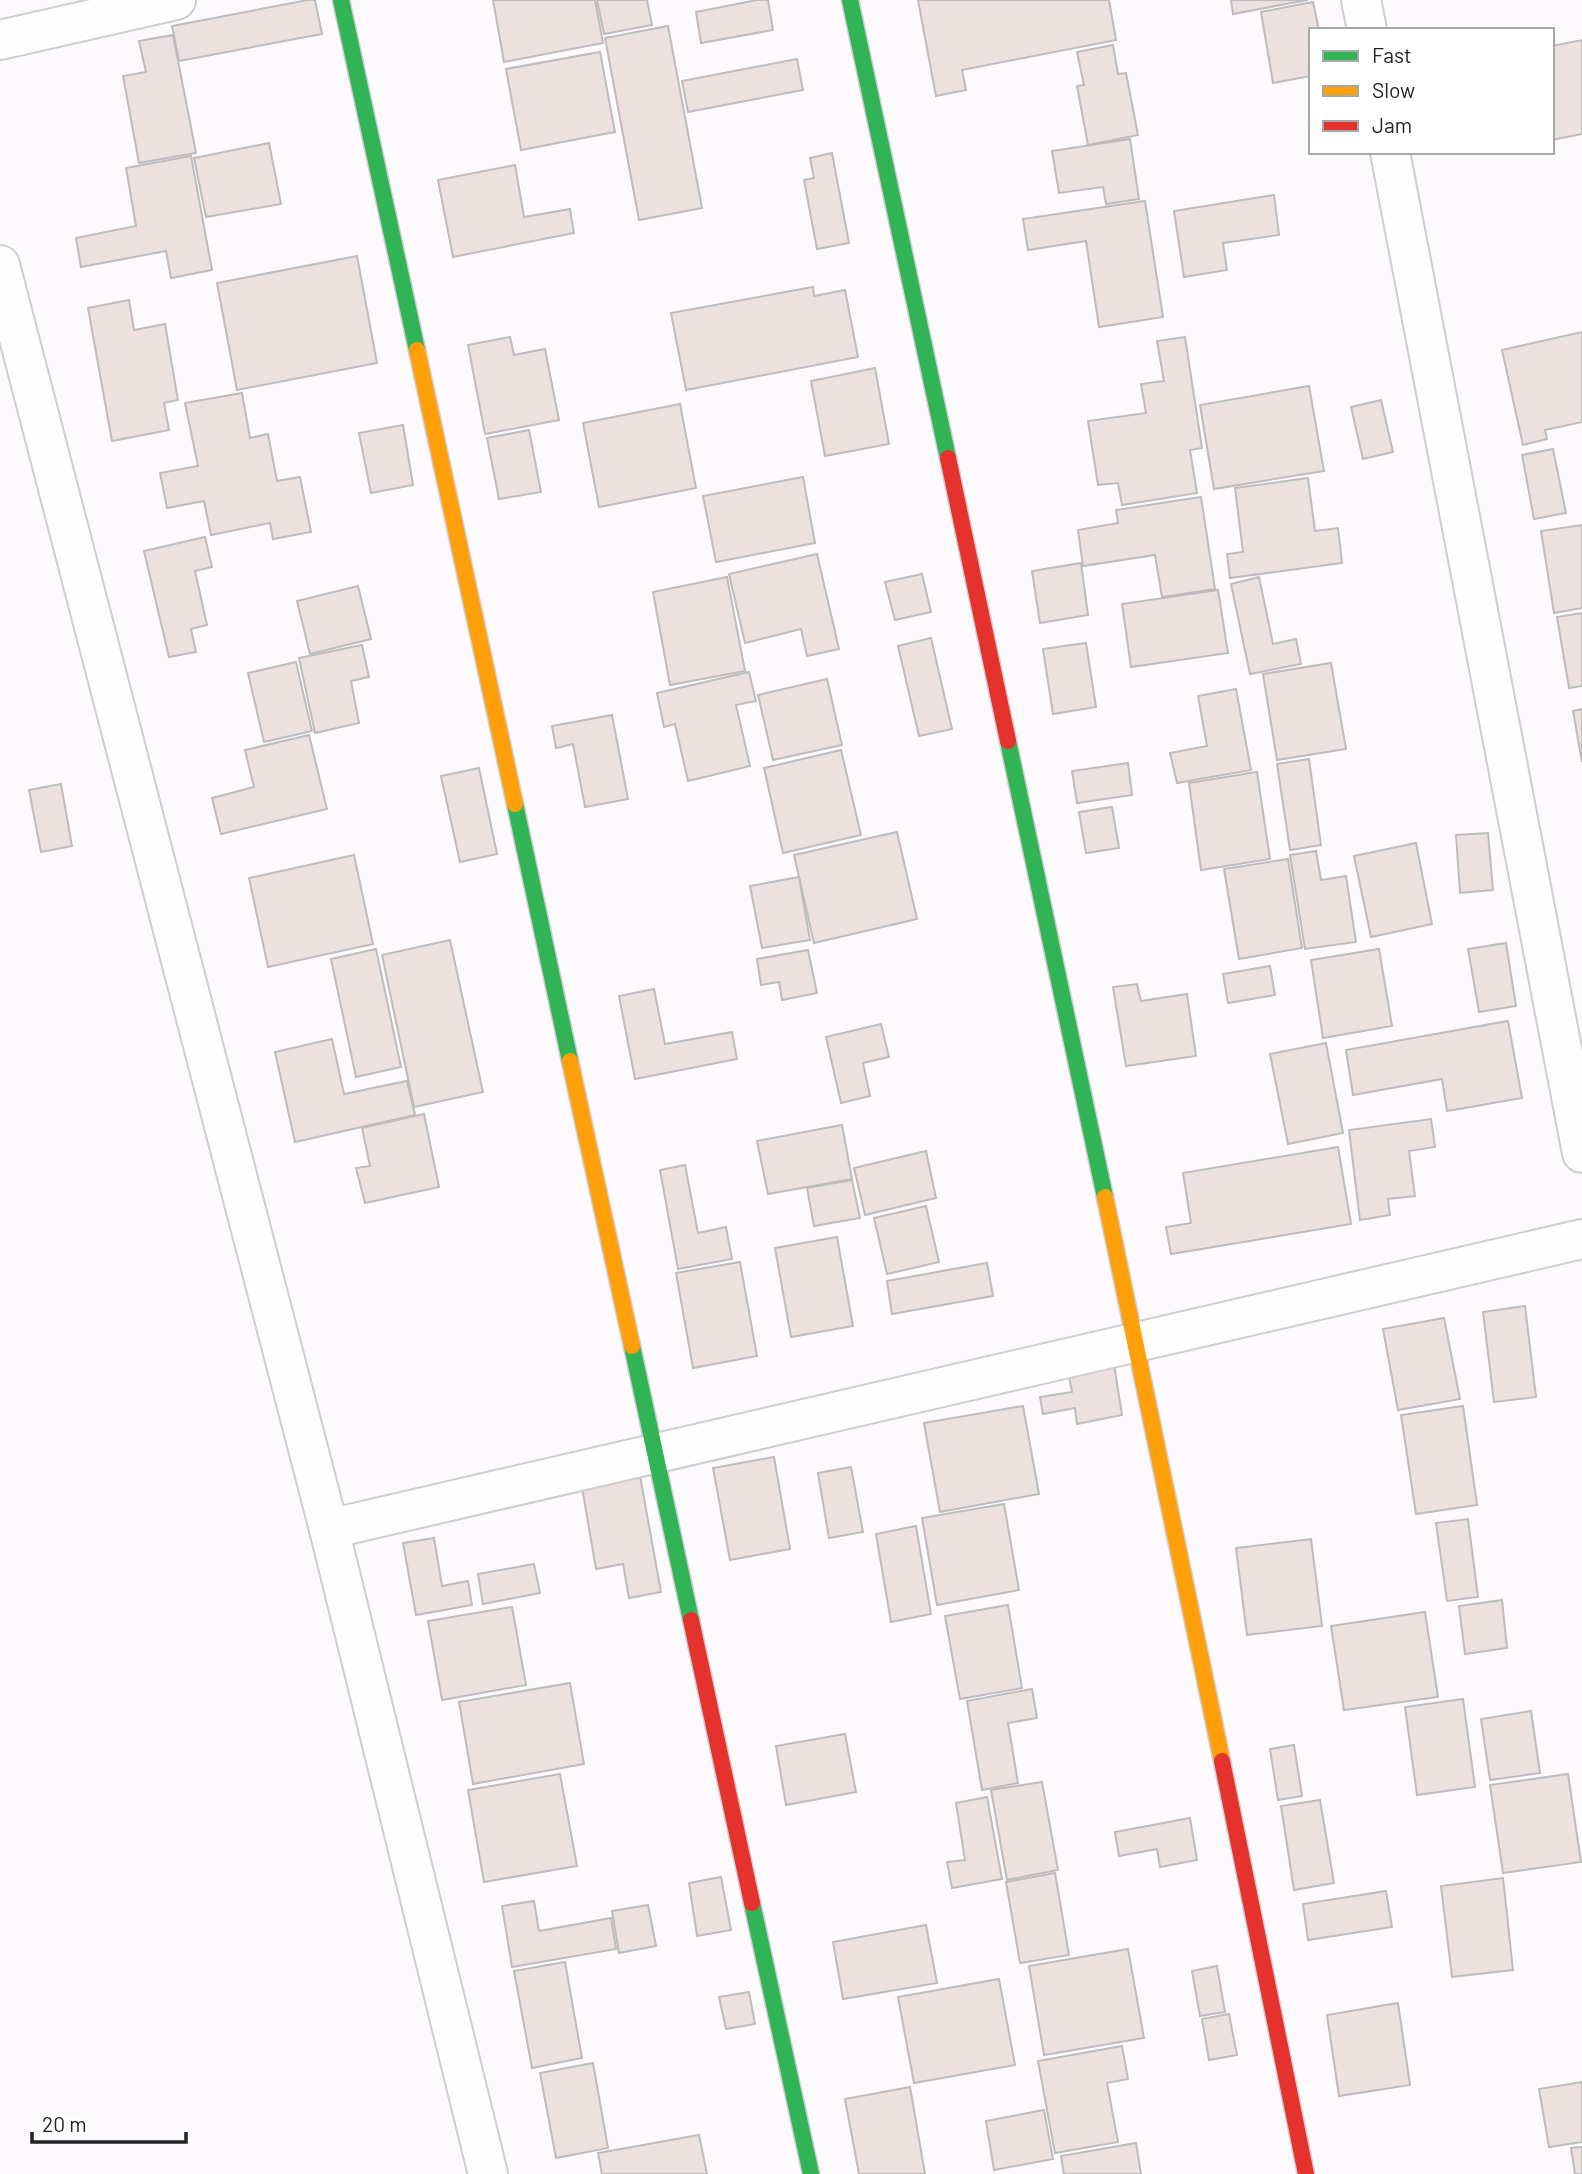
<svg xmlns="http://www.w3.org/2000/svg" width="1582" height="2174" font-family="Barlow,sans-serif">
<style>
.building{fill:#ede1e0;stroke:#bebbbd;stroke-width:2}
.lines{fill:none;stroke-linecap:round;stroke-linejoin:round}
.street-casing{stroke:#cfcdd0;stroke-width:42}
.fast-casing{stroke:#cfcdd0;stroke-width:19}
.slow-casing{stroke:#cfcdd0;stroke-width:19}
.jam-casing{stroke:#cfcdd0;stroke-width:19}
.street{stroke:#fffeff;stroke-width:38}
.fast{stroke:#30b455;stroke-width:16}
.slow{stroke:#ff9f0a;stroke-width:16}
.jam{stroke:#e5322d;stroke-width:16}
</style>
<rect width="100%" height="100%" fill="#fdfafe"/>
<!-- building -->
<g class="building">
<polygon points="308,0 315,0 322,34 179,61 172,26"/>
<polygon points="493,0 595,0 603,43 504,62"/>
<polygon points="597,0 647,0 652,25 604,34"/>
<polygon points="757,0 768,0 773,30 701,43 696,12"/>
<polygon points="918,0 1109,0 1116,40 962,70 966,90 936,96"/>
<polygon points="1231,0 1308,0 1233,14"/>
<polygon points="1313,2 1319,30 1311,30 1311,76 1273,83 1261,12"/>
<polygon points="668,26 702,208 639,220 605,38"/>
<polygon points="173,35 196,153 139,163 123,76 146,72 139,41"/>
<polygon points="1582,40 1582,134 1552,140 1552,46"/>
<polygon points="1113,45 1118,74 1126,73 1138,135 1088,145 1077,86 1084,85 1077,52"/>
<polygon points="600,52 615,132 521,150 506,69"/>
<polygon points="797,59 803,90 688,112 682,81"/>
<polygon points="1130,139 1139,199 1106,204 1103,187 1059,193 1052,151"/>
<polygon points="269,143 281,204 206,217 194,158"/>
<polygon points="832,153 849,243 817,249 804,180 814,178 810,158"/>
<polygon points="191,156 212,270 171,278 166,251 81,267 76,238 136,226 126,168"/>
<polygon points="515,165 524,217 570,209 574,233 453,257 438,180"/>
<polygon points="1274,195 1279,235 1223,243 1227,270 1184,277 1174,211"/>
<polygon points="1145,201 1163,317 1099,327 1086,241 1028,250 1023,219"/>
<polygon points="357,256 377,363 237,390 217,283"/>
<polygon points="813,287 814,296 845,290 858,357 686,390 671,313"/>
<polygon points="129,300 134,330 165,324 178,400 164,403 169,430 112,441 88,308"/>
<polygon points="1582,332 1582,422 1545,430 1547,439 1523,445 1502,350"/>
<polygon points="510,337 514,355 545,349 559,420 485,434 468,345"/>
<polygon points="1185,337 1202,448 1190,450 1197,493 1122,505 1118,483 1098,485 1088,421 1146,413 1141,384 1164,381 1157,341"/>
<polygon points="875,368 889,444 825,456 811,381"/>
<polygon points="1309,386 1324,471 1214,489 1200,405"/>
<polygon points="242,393 250,438 268,434 277,481 300,477 311,532 273,539 270,523 211,535 204,501 167,508 160,473 198,466 185,403"/>
<polygon points="1381,400 1393,452 1363,459 1351,407"/>
<polygon points="680,404 696,488 599,507 583,423"/>
<polygon points="403,425 413,485 371,493 359,433"/>
<polygon points="529,430 541,492 499,499 487,438"/>
<polygon points="1553,449 1566,513 1534,519 1522,455"/>
<polygon points="803,477 815,543 716,562 703,496"/>
<polygon points="1308,478 1315,531 1338,528 1342,563 1230,578 1227,554 1243,552 1235,488"/>
<polygon points="1201,497 1215,589 1162,597 1155,555 1083,566 1078,530 1118,523 1116,510"/>
<polygon points="1582,525 1582,608 1554,613 1541,531"/>
<polygon points="205,537 212,567 195,571 207,625 191,629 196,652 169,657 144,551"/>
<polygon points="817,554 839,649 807,656 801,629 745,643 729,574"/>
<polygon points="1081,563 1088,615 1040,623 1032,571"/>
<polygon points="922,574 931,612 895,620 885,582"/>
<polygon points="727,577 745,671 670,685 653,592"/>
<polygon points="1259,577 1273,644 1296,639 1301,664 1250,674 1231,584"/>
<polygon points="358,586 371,639 310,654 297,601"/>
<polygon points="1218,590 1228,653 1131,667 1122,604"/>
<polygon points="1582,613 1582,686 1569,688 1557,617"/>
<polygon points="931,638 952,729 919,736 898,646"/>
<polygon points="1086,643 1096,707 1053,714 1043,649"/>
<polygon points="362,645 369,677 351,681 359,723 315,733 299,658"/>
<polygon points="296,662 312,731 264,742 248,673"/>
<polygon points="1331,663 1346,749 1277,760 1263,674"/>
<polygon points="749,672 756,701 736,705 750,766 688,781 675,724 664,727 657,693"/>
<polygon points="827,679 842,745 773,760 758,695"/>
<polygon points="1236,689 1251,770 1177,783 1170,753 1207,746 1198,696"/>
<polygon points="1582,709 1582,762 1573,711"/>
<polygon points="612,715 628,799 585,807 573,744 556,748 552,726"/>
<polygon points="309,735 327,809 221,834 212,798 254,787 245,750"/>
<polygon points="841,750 861,835 783,853 764,768"/>
<polygon points="1309,759 1321,845 1290,850 1277,764"/>
<polygon points="1128,763 1132,795 1077,803 1072,771"/>
<polygon points="479,768 497,854 460,862 441,776"/>
<polygon points="1257,772 1270,859 1201,870 1189,783"/>
<polygon points="61,784 72,846 41,852 29,790"/>
<polygon points="1112,807 1119,848 1086,853 1079,812"/>
<polygon points="897,832 917,919 814,943 794,855"/>
<polygon points="1488,833 1493,890 1460,893 1456,835"/>
<polygon points="1416,843 1432,924 1371,937 1354,856"/>
<polygon points="1316,851 1321,880 1346,876 1356,942 1305,949 1290,855"/>
<polygon points="354,855 373,944 268,967 249,878"/>
<polygon points="1288,859 1302,948 1239,959 1224,869"/>
<polygon points="799,877 810,940 762,948 750,886"/>
<polygon points="450,940 483,1092 414,1107 382,955"/>
<polygon points="1506,943 1516,1006 1479,1012 1468,949"/>
<polygon points="376,949 401,1067 356,1077 331,959"/>
<polygon points="1379,949 1392,1026 1323,1038 1311,960"/>
<polygon points="808,950 817,993 782,1000 779,982 761,985 757,959"/>
<polygon points="1270,966 1275,995 1228,1003 1223,974"/>
<polygon points="1137,984 1141,1001 1187,994 1196,1056 1126,1066 1113,987"/>
<polygon points="654,989 665,1044 732,1032 737,1059 635,1079 619,996"/>
<polygon points="1508,1021 1522,1098 1447,1111 1442,1079 1353,1095 1346,1050"/>
<polygon points="881,1024 889,1057 863,1063 870,1096 841,1103 826,1037"/>
<polygon points="332,1039 344,1094 407,1081 415,1115 295,1142 275,1052"/>
<polygon points="1326,1043 1343,1133 1288,1144 1270,1054"/>
<polygon points="424,1114 439,1187 365,1203 356,1168 370,1166 362,1128"/>
<polygon points="1431,1119 1435,1147 1409,1151 1415,1196 1388,1199 1390,1215 1360,1220 1349,1130"/>
<polygon points="842,1125 852,1179 768,1194 757,1141"/>
<polygon points="1338,1147 1351,1224 1171,1254 1166,1227 1191,1223 1183,1173"/>
<polygon points="926,1151 936,1198 865,1215 854,1168"/>
<polygon points="685,1165 698,1233 726,1227 732,1259 678,1269 660,1170"/>
<polygon points="852,1180 860,1218 814,1226 807,1188"/>
<polygon points="926,1206 939,1262 887,1274 874,1218"/>
<polygon points="837,1237 853,1326 791,1337 775,1248"/>
<polygon points="740,1262 757,1356 693,1368 676,1273"/>
<polygon points="987,1263 993,1296 892,1314 887,1281"/>
<polygon points="1525,1306 1536,1397 1494,1402 1483,1312"/>
<polygon points="1444,1318 1460,1399 1398,1410 1383,1329"/>
<polygon points="1113,1358 1122,1415 1077,1424 1075,1408 1043,1414 1040,1397 1072,1392 1067,1366"/>
<polygon points="1023,1406 1039,1494 940,1512 924,1423"/>
<polygon points="1463,1406 1477,1505 1416,1514 1401,1415"/>
<polygon points="774,1457 790,1549 730,1560 713,1468"/>
<polygon points="851,1467 863,1532 829,1538 818,1473"/>
<polygon points="640,1476 661,1592 629,1598 623,1564 596,1569 582,1487"/>
<polygon points="1004,1504 1019,1590 937,1605 922,1518"/>
<polygon points="1468,1519 1478,1597 1447,1601 1436,1523"/>
<polygon points="916,1526 931,1614 891,1622 876,1534"/>
<polygon points="434,1538 442,1586 468,1581 472,1605 416,1615 403,1543"/>
<polygon points="1311,1539 1322,1626 1247,1635 1236,1548"/>
<polygon points="534,1564 540,1593 483,1604 478,1574"/>
<polygon points="1502,1600 1507,1648 1465,1654 1459,1606"/>
<polygon points="1008,1605 1022,1688 960,1699 945,1616"/>
<polygon points="512,1607 526,1685 442,1700 428,1621"/>
<polygon points="1425,1612 1438,1697 1344,1710 1331,1626"/>
<polygon points="570,1683 584,1764 473,1784 459,1702"/>
<polygon points="1032,1689 1037,1718 1008,1723 1018,1783 982,1790 967,1701"/>
<polygon points="1463,1699 1475,1787 1417,1795 1405,1707"/>
<polygon points="1531,1711 1540,1773 1490,1780 1481,1719"/>
<polygon points="845,1734 856,1792 786,1805 776,1746"/>
<polygon points="1294,1745 1302,1796 1278,1800 1270,1749"/>
<polygon points="560,1774 577,1866 484,1882 468,1790"/>
<polygon points="1568,1774 1581,1862 1503,1873 1490,1785"/>
<polygon points="1042,1782 1058,1870 1007,1880 991,1790"/>
<polygon points="987,1797 1002,1879 952,1888 947,1862 965,1860 956,1803"/>
<polygon points="1320,1800 1334,1883 1294,1890 1281,1806"/>
<polygon points="1190,1818 1197,1860 1160,1867 1157,1849 1119,1856 1115,1832"/>
<polygon points="1055,1873 1069,1955 1020,1963 1006,1882"/>
<polygon points="721,1877 731,1930 697,1936 689,1883"/>
<polygon points="1503,1878 1513,1970 1452,1977 1441,1886"/>
<polygon points="1386,1891 1392,1927 1308,1940 1303,1904"/>
<polygon points="534,1901 539,1931 611,1918 616,1949 512,1967 502,1906"/>
<polygon points="648,1905 656,1946 619,1953 612,1911"/>
<polygon points="926,1925 937,1983 843,1999 833,1942"/>
<polygon points="1128,1949 1144,2038 1044,2055 1029,1966"/>
<polygon points="565,1962 582,2058 532,2068 514,1971"/>
<polygon points="1217,1966 1225,2012 1200,2016 1192,1971"/>
<polygon points="999,1979 1015,2065 914,2083 898,1997"/>
<polygon points="749,1992 755,2024 726,2029 719,1997"/>
<polygon points="1398,2003 1410,2085 1339,2096 1327,2015"/>
<polygon points="1229,2014 1237,2055 1209,2060 1202,2019"/>
<polygon points="1122,2046 1128,2079 1107,2083 1118,2142 1055,2153 1038,2061"/>
<polygon points="593,2063 608,2148 556,2158 540,2073"/>
<polygon points="1582,2082 1582,2142 1549,2147 1539,2089"/>
<polygon points="910,2087 925,2174 859,2174 845,2099"/>
<polygon points="1044,2110 1053,2159 994,2170 986,2121"/>
<polygon points="699,2135 707,2174 602,2174 598,2153"/>
<polygon points="1136,2143 1141,2174 1064,2174 1061,2156"/>
<polygon points="1582,2147 1582,2174 1575,2174 1571,2148"/>
</g>
<g class="lines">
<defs>
<g id="street">
<polyline points="1361,0 1367,30"/>
<polyline points="0,40 176,0"/>
<polyline points="1390,152 1582,1153"/>
<polyline points="0,265 329,1529 488,2174"/>
<polyline points="329,1529 1582,1239"/>
</g>
<g id="fast">
<polyline points="341,0 417,350"/>
<polyline points="850,0 948,458"/>
<polyline points="1008,741 1105,1197"/>
<polyline points="515,804 570,1061"/>
<polyline points="632,1346 691,1620"/>
<polyline points="752,1903 811,2174"/>
</g>
<g id="slow">
<polyline points="417,350 515,804"/>
<polyline points="570,1061 632,1346"/>
<polyline points="1105,1197 1222,1761"/>
</g>
<g id="jam">
<polyline points="948,458 1008,741"/>
<polyline points="691,1620 752,1903"/>
<polyline points="1222,1761 1306,2174"/>
</g>
</defs>
<!-- street casing -->
<use href="#street" class="street-casing"/>
<!-- fast casing -->
<use href="#fast" class="fast-casing"/>
<!-- slow casing -->
<use href="#slow" class="slow-casing"/>
<!-- jam casing -->
<use href="#jam" class="jam-casing"/>
<!-- street -->
<use href="#street" class="street"/>
<!-- fast -->
<use href="#fast" class="fast"/>
<!-- slow -->
<use href="#slow" class="slow"/>
<!-- jam -->
<use href="#jam" class="jam"/>
</g>
<!-- legend -->
<rect x="1309" y="28" width="245" height="126" fill="#ffffff" stroke="#a7a7a7" stroke-width="2"/>
<rect x="1323" y="51" width="35" height="10" fill="#30b455" stroke="#a7a7a7" stroke-width="2"/>
<text x="1372" y="63" font-size="21" fill="#232224">Fast</text>
<rect x="1323" y="86" width="35" height="10" fill="#ff9f0a" stroke="#a7a7a7" stroke-width="2"/>
<text x="1372" y="98" font-size="21" fill="#232224">Slow</text>
<rect x="1323" y="121" width="35" height="10" fill="#e5322d" stroke="#a7a7a7" stroke-width="2"/>
<text x="1372" y="133" font-size="21" fill="#232224">Jam</text>
<!-- scale -->
<path d="M32 2132v10h154v-10" fill="none" stroke="#232224" stroke-width="3.5"/>
<text x="42" y="2132" font-size="21" fill="#232224" stroke="#ffffff" stroke-width="5" paint-order="stroke">20 m</text>
</svg>
